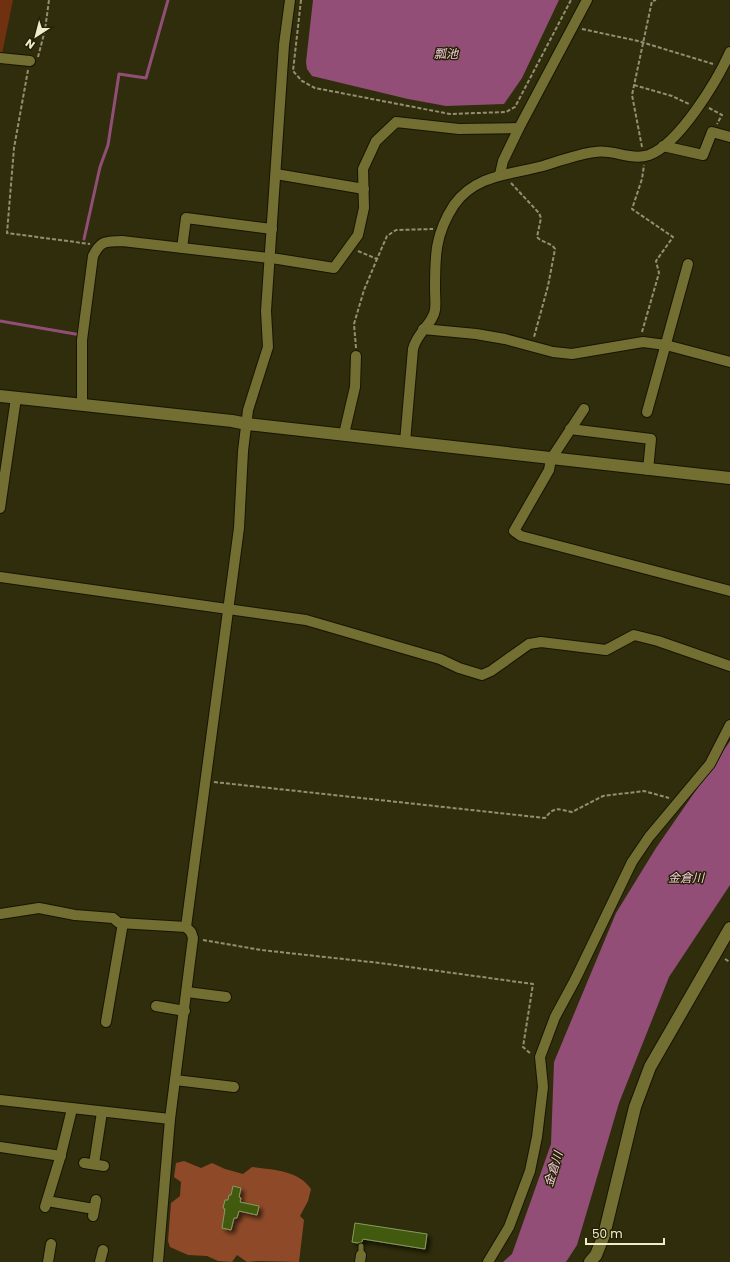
<svg xmlns="http://www.w3.org/2000/svg" width="730" height="1262" font-family="Poppins,'Noto Sans JP',sans-serif">
<style>
.green{fill:#6f3110}
.forest{fill:#8e4a28}
.water{fill:#924e76}
.lines{fill:none;stroke-linecap:round;stroke-linejoin:round}
.stream{stroke:#924e76;stroke-width:3}
.building{fill:#435a08;stroke:#869b62;filter:url(#shadow)}
.lane-casing{stroke:#161503;stroke-width:7}
.street-casing{stroke:#161503;stroke-width:12}
.secondary-casing{stroke:#161503;stroke-width:14}
.path{stroke:#929070;stroke-width:2;stroke-dasharray:4 2;stroke-linecap:butt}
.lane{stroke:#736e31;stroke-width:5}
.street{stroke:#736e31;stroke-width:10}
.secondary{stroke:#736e31;stroke-width:12}
.labels{text-anchor:middle;dominant-baseline:central;stroke-width:3;stroke-linejoin:round;paint-order:stroke}
.water-label{font-size:12px;font-style:italic;fill:#f5cce2;stroke:#252303}
</style>
<defs>
<filter id="shadow"><feDropShadow dx="3.5" dy="3.5" stdDeviation="2" flood-color="#0009"/></filter>
</defs>
<rect width="100%" height="100%" fill="#2f2d0c"/>
<!-- green -->
<polygon class="green" points="0,0 13,0 2,54 0,54"/>
<!-- forest -->
<path class="forest" d="M184,1161L201,1168L212,1163L225,1169L243,1174L252,1167C273,1170 298,1170 311,1189L308,1201L300,1216L304,1220L299,1262L258,1261L247,1262L237,1255L232,1262L218,1261L207,1256L188,1255L170,1247L168,1241L171,1203L180,1196L181,1182L174,1177L176,1163Z"/>
<!-- water -->
<g class="water">
<polygon points="313,0 559,0 522,78 504,104 446,106 408,99 312,76 307,69 306,62"/>
<polygon points="730,741 730,885 669,977 619,1103 577,1245 566,1262 503,1262 512,1254 551,1144 554,1062 616,913 656,848"/>
</g>
<g class="lines">
<!-- stream -->
<g class="stream">
<polyline points="84,239 100,167 108,145 119,74 146,78 168,0"/>
<polyline points="0,321 81,335"/>
</g>
</g>
<!-- building -->
<g class="building">
<polygon points="233,1186 241,1188 239,1197 241,1198 240,1202 259,1206 257,1215 239,1211 237,1218 234,1218 231,1230 222,1228 225,1209 223,1208 225,1200 228,1200 229,1195 231,1195"/>
<polygon points="355,1223 427,1234 425,1249 363,1239 362,1242 358,1243 352,1242"/>
</g>
<g class="lines">
<defs>
<polyline id="lane" points="361,1255 361,1246"/>
<g id="street">
<polyline points="0,58 30,61"/>
<polyline points="663,146 703,155 712,132 730,137"/>
<polyline points="276,174 364,189"/>
<polyline points="500,174 503,161 519,128 587,0"/>
<polyline points="182,248 186,218 272,229"/>
<polyline points="423,329 476,334 505,339 553,352 572,354 643,342 666,345 730,362"/>
<path d="M82,405V340L93,256C101,240 105,242 122,241L278,259L334,268L358,235L364,208L363,169L376,141L396,122L459,129L519,128"/>
<polyline points="584,409 551,459 549,470 514,531 521,536 730,591"/>
<polyline points="647,412 688,264"/>
<polyline points="570,429 651,439 648,470"/>
<polyline points="344,434 355,387 356,356"/>
<path d="M405,442L413,349C417,332 433,324 435,310C436,303 435,296 435,289C435,256 435,234 454,205C476,174 510,175 543,166C559,161 578,154 595,152C613,149 631,161 649,155C679,144 717,81 730,52"/>
<polyline points="0,508 16,398"/>
<polyline points="0,577 306,620 440,659 459,668 482,675 491,671 529,644 541,642 606,650 634,635 658,641 730,666"/>
<polyline points="0,914 39,908 75,915 113,918 119,923 186,927"/>
<polyline points="187,992 226,997"/>
<polyline points="156,1006 185,1011"/>
<polyline points="106,1022 123,923"/>
<polyline points="175,1080 234,1087"/>
<polyline points="0,1100 170,1119"/>
<polyline points="0,1147 61,1156"/>
<polyline points="84,1163 104,1166"/>
<polyline points="94,1164 102,1112"/>
<polyline points="47,1201 94,1209"/>
<polyline points="45,1207 60,1158 72,1109"/>
<polyline points="93,1216 96,1200"/>
<polyline points="48,1262 51,1244"/>
<polyline points="100,1262 103,1250"/>
<polyline points="158,1262 170,1119 193,938 191,932 186,927 239,528 243,451 248,410 268,347 266,311 284,45 290,0"/>
<polyline points="360,1262 361,1255"/>
<polyline points="488,1262 509,1227 530,1171 537,1137 543,1087 540,1057 555,1017 575,980 632,862 649,837 710,764 730,725"/>
</g>
<g id="secondary">
<polyline points="0,396 232,421 247,424 730,478"/>
<polyline points="590,1262 596,1255 604,1235 635,1107 650,1067 730,928"/>
</g>
</defs>
<!-- lane casing -->
<use href="#lane" class="lane-casing"/>
<!-- street casing -->
<use href="#street" class="street-casing"/>
<!-- secondary casing -->
<use href="#secondary" class="secondary-casing"/>
<!-- path -->
<g class="path">
<polyline points="301,0 293,71 302,81 315,88 450,114 506,112 515,107 571,0"/>
<polyline points="582,29 638,41 713,64"/>
<polyline points="38,57 45,30 49,0"/>
<polyline points="28,70 14,148 7,233 90,244"/>
<polyline points="634,85 672,96 689,104"/>
<polyline points="709,108 722,115 717,124"/>
<polyline points="642,147 632,95 652,1 656,0"/>
<path d="M511,183L539,213L541,218L537,237C542,243 551,242 555,249L548,286L534,337"/>
<polyline points="358,251 377,259 387,236 396,230 433,229"/>
<polyline points="642,332 659,273 656,261 673,237 632,209 642,179 644,165"/>
<polyline points="356,348 354,324 364,290 377,259"/>
<path d="M214,782L545,818C555,806 557,809 572,812L603,796L644,791L669,798"/>
<polyline points="203,940 261,950 380,963 533,984 523,1047 531,1054"/>
<polyline points="725,959 730,962"/>
</g>
<!-- lane -->
<use href="#lane" class="lane"/>
<!-- street -->
<use href="#street" class="street"/>
<!-- secondary -->
<use href="#secondary" class="secondary"/>
</g>
<g class="labels">
<!-- water labels -->
<g class="water-label">
<text x="446" y="53">瓢池</text>
<text x="686" y="877">金倉川</text>
<text transform="translate(553 1169) rotate(-73)">金倉川</text>
</g>
</g>
<!-- north arrow -->
<g transform="translate(36 36) rotate(216)" stroke="#252303" stroke-width="3" paint-order="stroke">
<path d="M0-3L7 15L0 10L-7 15Z" fill="#efedce"/>
<text y="-6" font-size="11" font-weight="bold" text-anchor="middle" fill="#efedce">N</text>
</g>
<!-- scale -->
<path d="M586 1238v6h78v-6" fill="none" stroke="#efedce" stroke-width="2"/>
<text x="592" y="1238" font-size="12" fill="#efedce" stroke="#252303" stroke-width="3" paint-order="stroke">50 m</text>
</svg>
